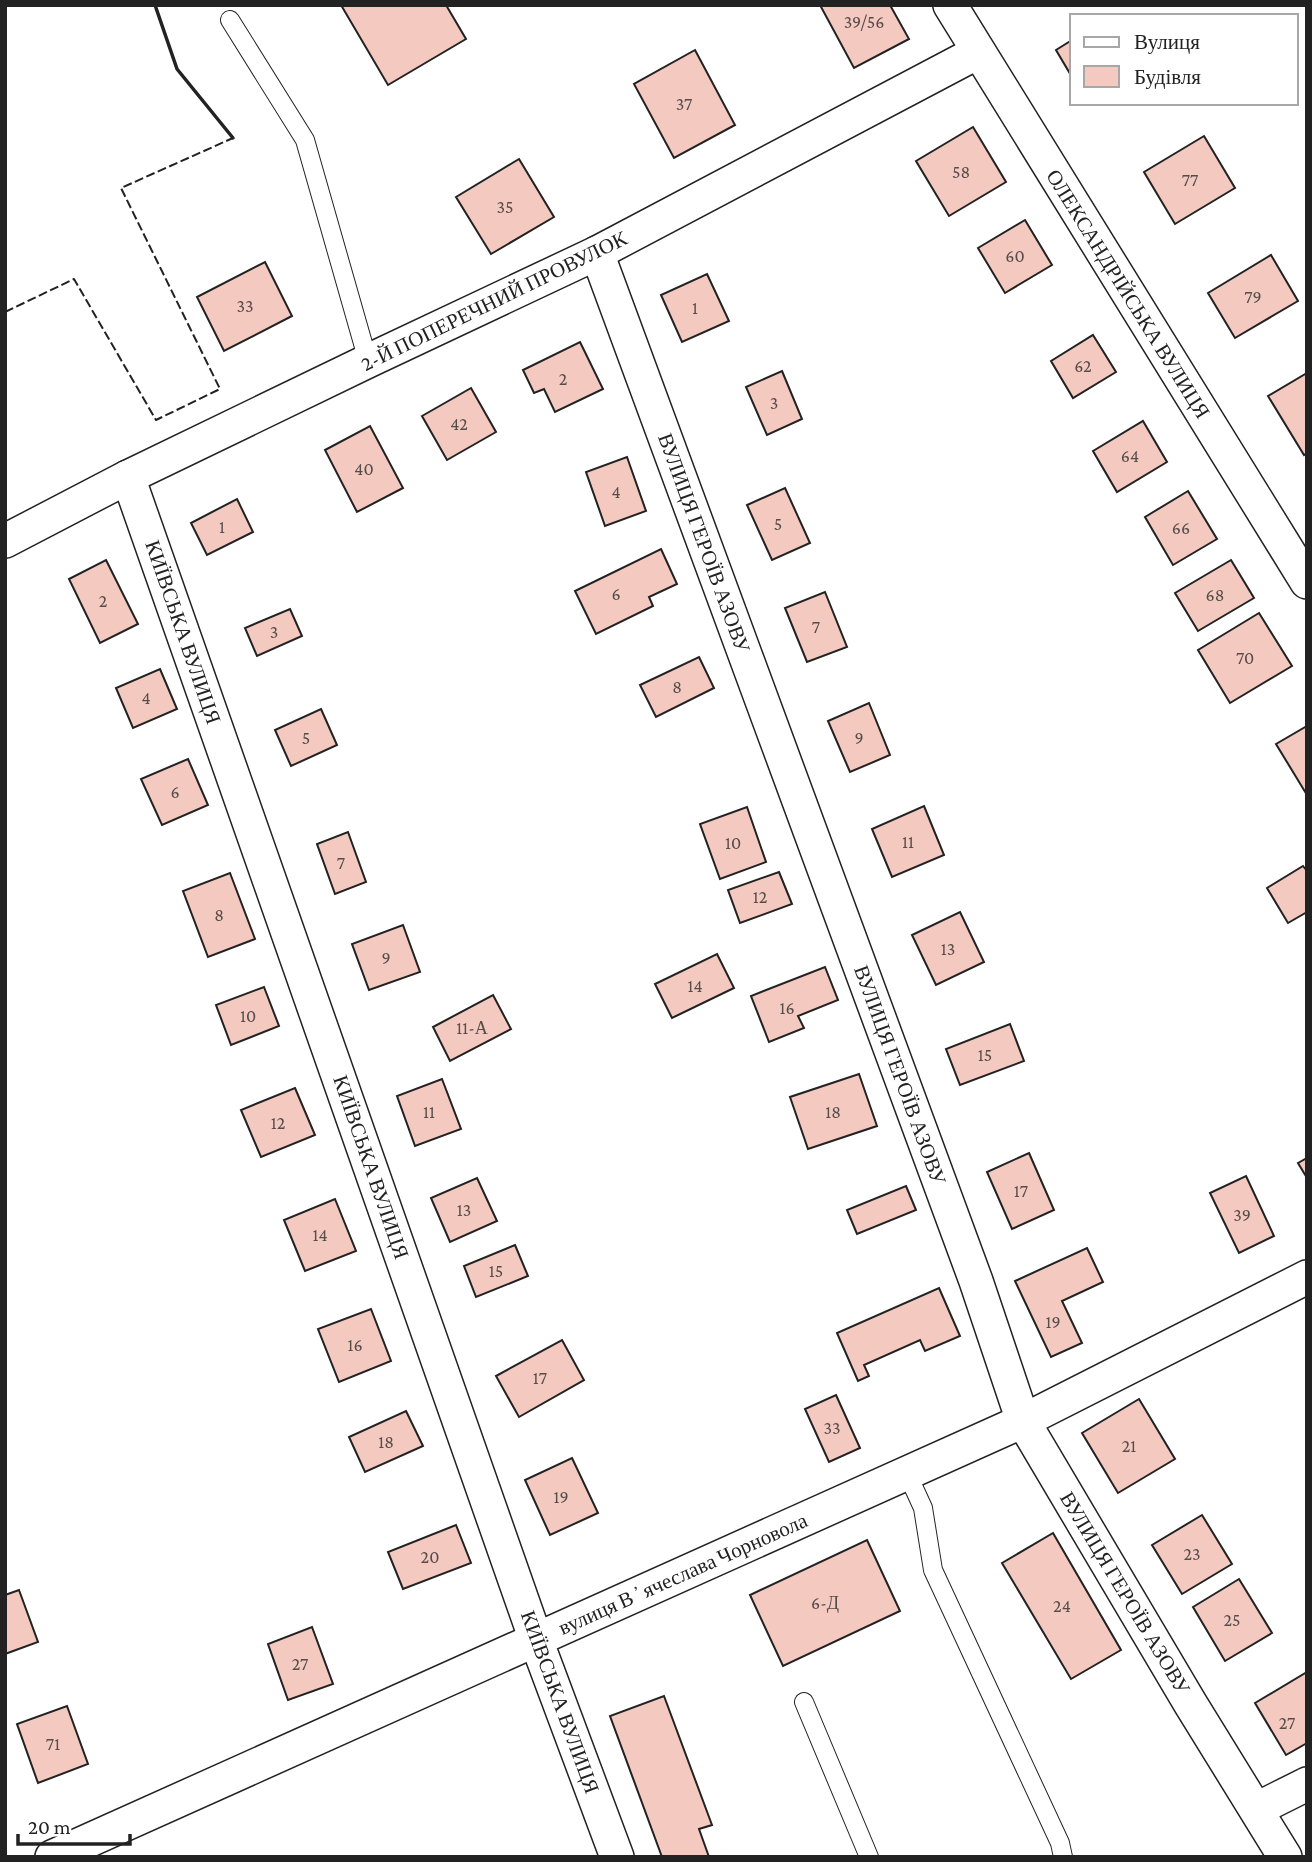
<svg xmlns="http://www.w3.org/2000/svg" width="1312" height="1862" font-family="'Crimson Pro',serif">
<style>
.building{fill:#f3c9c0;stroke:#222;stroke-width:2}
.lines{fill:none;stroke-linecap:round;stroke-linejoin:round}
.lane-casing{stroke:#222;stroke-width:20}
.street-casing{stroke:#222;stroke-width:36}
.lane{stroke:#fff;stroke-width:18}
.street{stroke:#fff;stroke-width:33}
.fence{stroke:#222;stroke-width:2;stroke-dasharray:9 3.5;stroke-linecap:butt}
.wall{stroke:#222;stroke-width:3.5}
.labels{text-anchor:middle;dominant-baseline:central;stroke-width:5;stroke-linejoin:round;paint-order:stroke}
.number-label{font-size:18px;fill:#564c4a}
.street-label{font-size:21px;fill:#222;stroke:#fff}
</style>
<rect width="100%" height="100%" fill="#fff"/>
<!-- building -->
<g class="building">
<polygon points="341,5 446,5 466,39 388,85"/>
<polygon points="820,5 890,5 909,39 854,68"/>
<polygon points="1072,40 1072,77 1056,50"/>
<polygon points="695,50 735,125 674,158 634,84"/>
<polygon points="973,127 1006,182 949,216 916,161"/>
<polygon points="1204,136 1235,188 1175,224 1144,172"/>
<polygon points="519,159 554,217 491,254 456,197"/>
<polygon points="1025,220 1052,265 1005,293 978,248"/>
<polygon points="1271,255 1298,301 1235,338 1208,293"/>
<polygon points="265,262 292,316 224,351 197,297"/>
<polygon points="707,274 729,321 682,342 661,295"/>
<polygon points="1093,335 1116,372 1073,398 1051,361"/>
<polygon points="580,342 603,389 555,412 544,389 534,393 523,370"/>
<polygon points="782,371 802,419 767,435 746,387"/>
<polygon points="1307,373 1307,453 1304,455 1268,396"/>
<polygon points="471,388 496,432 447,460 422,416"/>
<polygon points="1143,421 1167,462 1117,492 1093,451"/>
<polygon points="370,426 403,488 357,512 325,450"/>
<polygon points="627,457 646,511 605,526 586,472"/>
<polygon points="785,488 810,543 772,560 747,505"/>
<polygon points="1188,491 1217,539 1173,565 1145,517"/>
<polygon points="237,499 253,532 207,555 191,523"/>
<polygon points="661,549 677,584 649,597 653,606 596,634 575,591"/>
<polygon points="106,560 138,624 100,643 69,579"/>
<polygon points="1231,560 1254,598 1198,631 1175,593"/>
<polygon points="825,592 847,647 807,662 785,608"/>
<polygon points="290,609 302,636 257,656 245,628"/>
<polygon points="1259,613 1292,666 1230,703 1198,650"/>
<polygon points="699,657 714,688 656,717 640,685"/>
<polygon points="160,669 177,709 133,728 116,688"/>
<polygon points="869,703 890,755 850,772 828,721"/>
<polygon points="321,709 337,745 291,766 275,730"/>
<polygon points="1307,726 1307,795 1276,744"/>
<polygon points="188,759 208,805 162,825 141,779"/>
<polygon points="924,806 944,855 892,877 872,829"/>
<polygon points="747,807 766,862 720,879 700,824"/>
<polygon points="348,832 366,882 335,894 317,844"/>
<polygon points="1303,866 1307,871 1307,912 1288,923 1267,888"/>
<polygon points="779,872 792,904 740,923 728,890"/>
<polygon points="230,873 255,939 208,957 183,891"/>
<polygon points="960,912 984,962 936,985 912,935"/>
<polygon points="403,925 420,972 369,990 352,944"/>
<polygon points="717,954 734,988 672,1018 655,984"/>
<polygon points="825,967 838,1000 798,1016 804,1028 769,1042 751,996"/>
<polygon points="264,987 279,1026 231,1045 216,1005"/>
<polygon points="493,995 511,1029 450,1061 433,1027"/>
<polygon points="1010,1024 1024,1061 960,1085 946,1049"/>
<polygon points="859,1074 877,1126 808,1149 790,1097"/>
<polygon points="442,1079 461,1129 415,1146 397,1096"/>
<polygon points="295,1088 315,1135 261,1157 241,1110"/>
<polygon points="1029,1153 1054,1210 1012,1229 987,1172"/>
<polygon points="1307,1158 1307,1178 1298,1163"/>
<polygon points="1246,1176 1274,1236 1239,1253 1210,1193"/>
<polygon points="477,1178 497,1221 450,1242 431,1198"/>
<polygon points="906,1186 916,1210 857,1234 847,1210"/>
<polygon points="335,1199 356,1251 305,1271 284,1220"/>
<polygon points="515,1245 528,1276 476,1297 464,1266"/>
<polygon points="1087,1248 1103,1282 1062,1301 1082,1343 1051,1357 1015,1281"/>
<polygon points="939,1288 960,1336 925,1351 920,1340 864,1365 869,1376 858,1381 837,1333"/>
<polygon points="371,1309 391,1361 339,1382 318,1329"/>
<polygon points="562,1340 584,1380 519,1417 496,1376"/>
<polygon points="836,1395 860,1448 829,1462 805,1409"/>
<polygon points="1139,1399 1175,1459 1118,1493 1082,1433"/>
<polygon points="406,1411 423,1446 365,1472 349,1437"/>
<polygon points="572,1458 598,1513 550,1535 525,1480"/>
<polygon points="1202,1515 1232,1564 1182,1594 1152,1545"/>
<polygon points="456,1525 471,1563 403,1589 388,1552"/>
<polygon points="1053,1533 1121,1650 1071,1679 1002,1563"/>
<polygon points="867,1540 900,1611 783,1666 750,1595"/>
<polygon points="1239,1579 1272,1633 1225,1661 1193,1607"/>
<polygon points="19,1590 38,1642 5,1654 5,1595"/>
<polygon points="312,1627 333,1684 288,1700 268,1644"/>
<polygon points="1307,1672 1307,1743 1286,1755 1255,1703"/>
<polygon points="664,1696 712,1825 699,1829 709,1857 662,1857 610,1716"/>
<polygon points="67,1706 88,1764 38,1783 17,1724"/>
</g>
<g class="lines">
<defs>
<g id="lane">
<polyline points="230,20 305,140 368,361"/>
<polyline points="907,1473 923,1508 933,1570 1060,1843 1063,1857"/>
<polyline points="804,1702 869,1857"/>
</g>
<g id="street">
<polyline points="950,5 1307,582"/>
<polyline points="597,253 976,1281 1023,1421 1190,1703 1285,1857"/>
<polyline points="128,477 536,1640 617,1857"/>
<polyline points="5,541 128,477 368,361 597,253 978,52"/>
<polyline points="1257,1809 1307,1784"/>
<polyline points="52,1857 1023,1421 1307,1277"/>
</g>
</defs>
<!-- lane casing -->
<use href="#lane" class="lane-casing"/>
<!-- street casing -->
<use href="#street" class="street-casing"/>
<!-- lane -->
<use href="#lane" class="lane"/>
<!-- street -->
<use href="#street" class="street"/>
<!-- fence -->
<polyline class="fence" points="5,312 74,279 156,420 220,389 121,188 233,138"/>
<!-- wall -->
<polyline class="wall" points="155,5 177,69 233,138"/>
</g>
<g class="labels">
<!-- number labels -->
<g class="number-label">
<text x="864" y="22">39/56</text>
<text x="684" y="104">37</text>
<text x="961" y="172">58</text>
<text x="1190" y="180">77</text>
<text x="505" y="207">35</text>
<text x="1015" y="256">60</text>
<text x="1253" y="297">79</text>
<text x="245" y="306">33</text>
<text x="695" y="308">1</text>
<text x="1083" y="366">62</text>
<text x="563" y="379">2</text>
<text x="774" y="403">3</text>
<text x="459" y="424">42</text>
<text x="1130" y="456">64</text>
<text x="364" y="469">40</text>
<text x="616" y="492">4</text>
<text x="778" y="524">5</text>
<text x="222" y="527">1</text>
<text x="1181" y="528">66</text>
<text x="616" y="594">6</text>
<text x="1215" y="595">68</text>
<text x="103" y="601">2</text>
<text x="816" y="627">7</text>
<text x="274" y="632">3</text>
<text x="1245" y="658">70</text>
<text x="677" y="687">8</text>
<text x="146" y="698">4</text>
<text x="306" y="738">5</text>
<text x="859" y="738">9</text>
<text x="175" y="792">6</text>
<text x="908" y="842">11</text>
<text x="733" y="843">10</text>
<text x="341" y="863">7</text>
<text x="760" y="897">12</text>
<text x="219" y="915">8</text>
<text x="948" y="949">13</text>
<text x="386" y="958">9</text>
<text x="695" y="986">14</text>
<text x="787" y="1008">16</text>
<text x="248" y="1016">10</text>
<text x="472" y="1028">11-А</text>
<text x="985" y="1055">15</text>
<text x="429" y="1112">11</text>
<text x="833" y="1112">18</text>
<text x="278" y="1123">12</text>
<text x="1021" y="1191">17</text>
<text x="464" y="1210">13</text>
<text x="1242" y="1215">39</text>
<text x="320" y="1235">14</text>
<text x="496" y="1271">15</text>
<text x="1053" y="1322">19</text>
<text x="355" y="1345">16</text>
<text x="540" y="1378">17</text>
<text x="832" y="1428">33</text>
<text x="386" y="1442">18</text>
<text x="1129" y="1446">21</text>
<text x="561" y="1497">19</text>
<text x="1192" y="1554">23</text>
<text x="430" y="1557">20</text>
<text x="825" y="1603">6-Д</text>
<text x="1062" y="1606">24</text>
<text x="1232" y="1620">25</text>
<text x="300" y="1664">27</text>
<text x="1287" y="1723">27</text>
<text x="53" y="1744">71</text>
</g>
<!-- street labels -->
<g class="street-label">
<text transform="translate(1128 294) rotate(58)">ОЛЕКСАНДРІЙСЬКА ВУЛИЦЯ</text>
<text transform="translate(494 301) rotate(-26)">2-Й ПОПЕРЕЧНИЙ ПРОВУЛОК</text>
<text transform="translate(704 543) rotate(70)">ВУЛИЦЯ ГЕРОЇВ АЗОВУ</text>
<text transform="translate(183 632) rotate(71)">КИЇВСЬКА ВУЛИЦЯ</text>
<text transform="translate(900 1075) rotate(70)">ВУЛИЦЯ ГЕРОЇВ АЗОВУ</text>
<text transform="translate(371 1167) rotate(71)">КИЇВСЬКА ВУЛИЦЯ</text>
<text transform="translate(683 1574) rotate(-24)">вулиця Вʼячеслава Чорновола</text>
<text transform="translate(1125 1593) rotate(59)">ВУЛИЦЯ ГЕРОЇВ АЗОВУ</text>
<text transform="translate(560 1702) rotate(70)">КИЇВСЬКА ВУЛИЦЯ</text>
</g>
</g>
<!-- border -->
<rect width="1312" height="1862" fill="none" stroke="#222222" stroke-width="14"/>
<!-- legend -->
<rect x="1070" y="14" width="228" height="91" fill="#ffffff" stroke="#a7a7a7" stroke-width="2"/>
<rect x="1084" y="37" width="35" height="10" fill="#ffffff" stroke="#a7a7a7" stroke-width="2"/>
<text x="1134" y="49" font-size="21" fill="#222222">Вулиця</text>
<rect x="1084" y="66" width="35" height="21" fill="#f3c9c0" stroke="#a7a7a7" stroke-width="2"/>
<text x="1134" y="84" font-size="21" fill="#222222">Будівля</text>
<!-- scale -->
<path d="M18 1834v10h112v-10" fill="none" stroke="#222222" stroke-width="3.5"/>
<text x="28" y="1834" font-size="21" fill="#222222" stroke="#ffffff" stroke-width="5" paint-order="stroke">20 m</text>
</svg>
